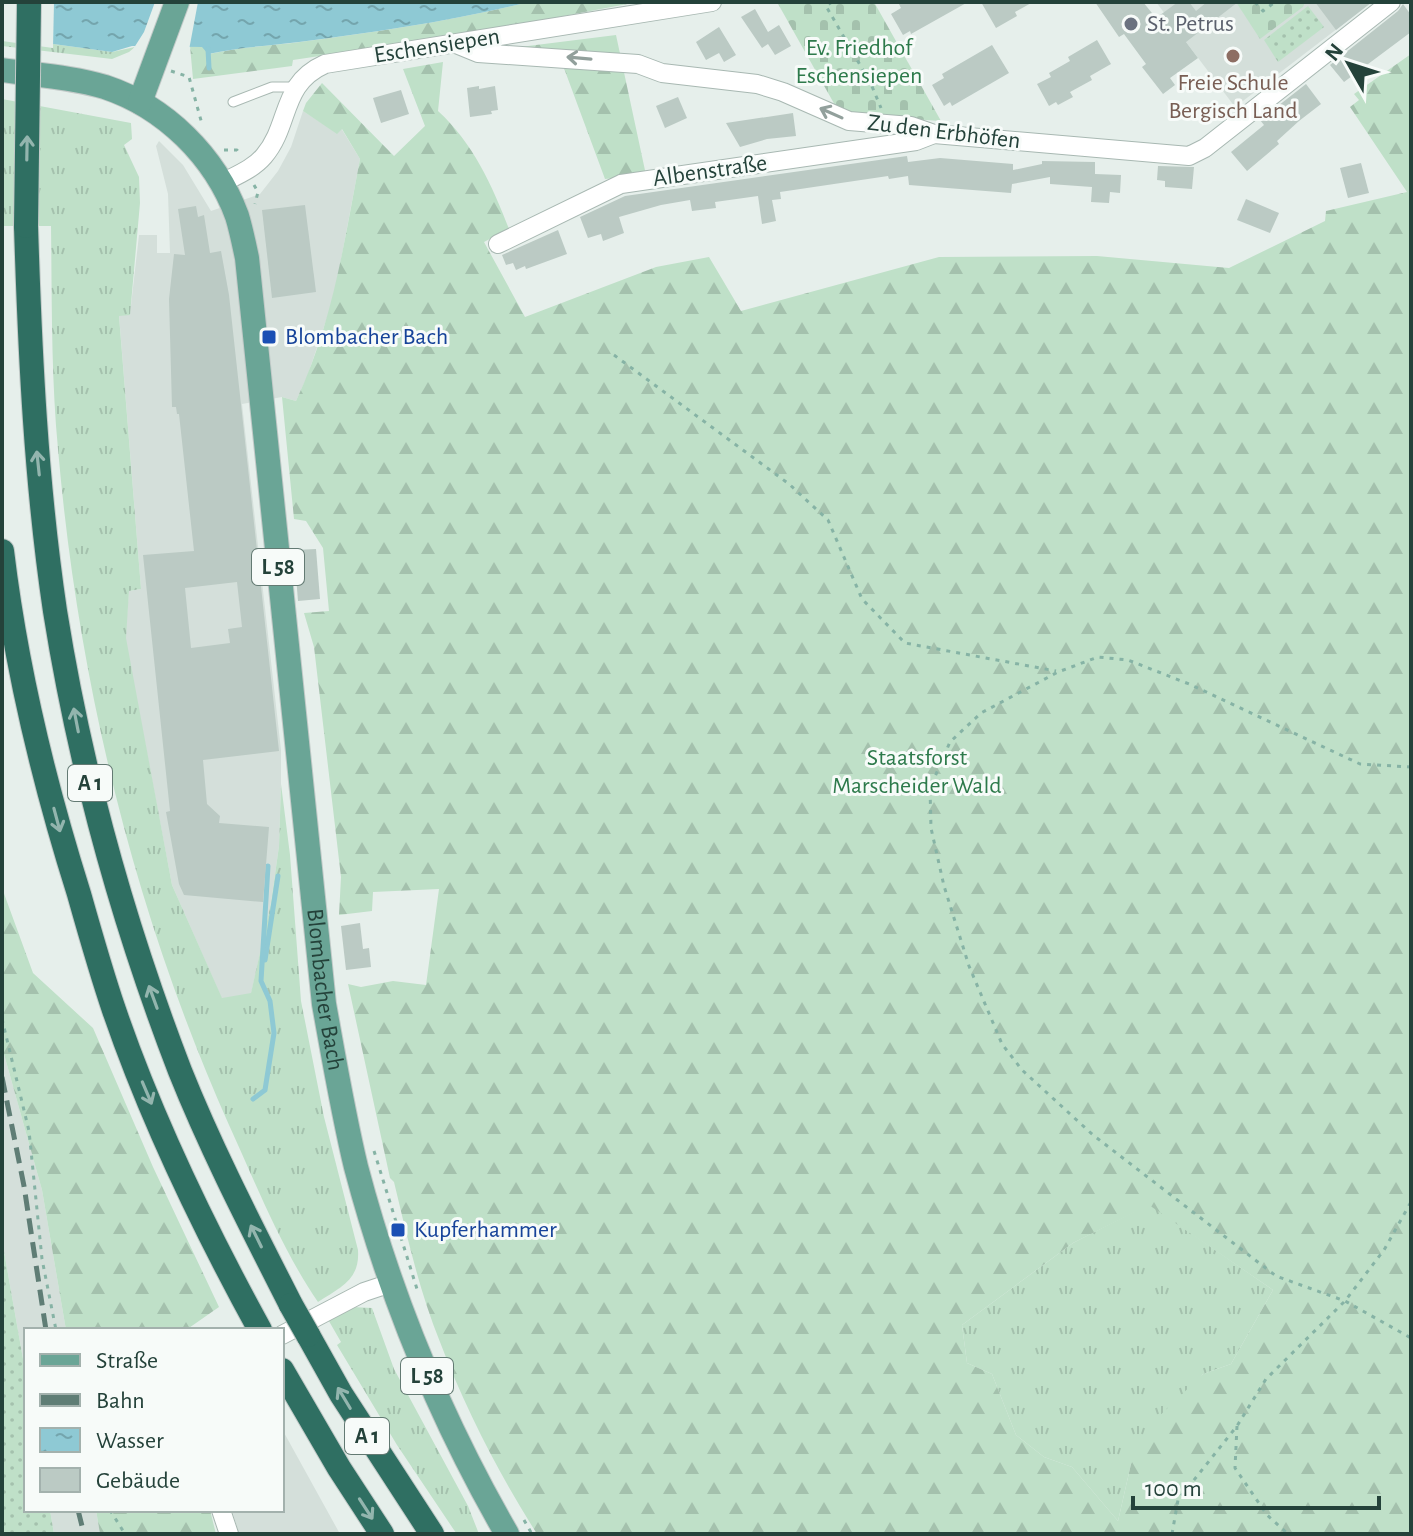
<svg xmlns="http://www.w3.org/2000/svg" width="1413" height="1536" font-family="'Alegreya Sans',sans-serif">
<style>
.built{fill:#d4dfda}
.grass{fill:url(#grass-tufts)}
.forest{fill:url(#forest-firs);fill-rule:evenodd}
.cemetery{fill:url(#cemetery-stones)}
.park{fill:url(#park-dots)}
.water{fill:url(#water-ripples)}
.pier{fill:#e6efeb}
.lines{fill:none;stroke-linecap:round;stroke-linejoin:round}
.stream{stroke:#8ec9d4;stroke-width:5}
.building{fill:#bbcac4;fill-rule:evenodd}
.lane-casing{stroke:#a8b8b2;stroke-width:11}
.street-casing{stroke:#a8b8b2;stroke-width:20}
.primary-casing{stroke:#c2cac8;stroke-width:26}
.highway-casing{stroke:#c2cac8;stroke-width:26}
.path{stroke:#86b3a5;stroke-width:3;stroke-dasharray:4 6;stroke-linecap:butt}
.lane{stroke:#fff;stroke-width:9}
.street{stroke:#fff;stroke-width:18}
.primary{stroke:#6aa596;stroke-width:24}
.highway{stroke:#2f6f62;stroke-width:24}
.rail{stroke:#5f7d75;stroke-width:5;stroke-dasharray:16 8;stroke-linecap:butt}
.highway-bridge-casing{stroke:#c2cac8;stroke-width:26;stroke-linecap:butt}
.highway-bridge{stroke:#2f6f62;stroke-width:24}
.oneway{stroke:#92a09c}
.oneway2{stroke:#93b5ae}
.worship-dot{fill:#6b7280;stroke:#f7fbf9;stroke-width:3}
.education-dot{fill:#8d6e63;stroke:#f7fbf9;stroke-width:3}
.transit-dot{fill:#1a4fb4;stroke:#f7fbf9;stroke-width:3}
.labels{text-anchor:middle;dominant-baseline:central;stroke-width:6;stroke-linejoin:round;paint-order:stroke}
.shield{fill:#f7fbf9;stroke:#637a73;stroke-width:2}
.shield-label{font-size:22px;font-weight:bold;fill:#24423a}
.worship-label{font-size:24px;fill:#5b616d;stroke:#f7fbf9;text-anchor:start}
.street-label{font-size:24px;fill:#24423a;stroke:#f7fbf9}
.park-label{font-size:24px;fill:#2d7a4b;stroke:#f7fbf9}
.education-label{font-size:24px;fill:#785e54;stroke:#f7fbf9}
.transit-label{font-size:24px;fill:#164399;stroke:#f7fbf9;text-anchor:start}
</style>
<defs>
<pattern id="grass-tufts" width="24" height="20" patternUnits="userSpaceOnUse" patternTransform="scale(2)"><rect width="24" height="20" fill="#bfe0c8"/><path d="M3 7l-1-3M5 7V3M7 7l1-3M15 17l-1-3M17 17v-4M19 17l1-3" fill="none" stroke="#a4c1ad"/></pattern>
<pattern id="forest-firs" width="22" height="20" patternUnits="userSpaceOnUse" patternTransform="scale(2)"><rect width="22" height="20" fill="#bfe0c8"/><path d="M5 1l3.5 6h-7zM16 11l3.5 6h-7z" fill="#a4c1ad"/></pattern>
<pattern id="cemetery-stones" width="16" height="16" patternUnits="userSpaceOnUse" patternTransform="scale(2)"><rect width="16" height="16" fill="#bfe0c8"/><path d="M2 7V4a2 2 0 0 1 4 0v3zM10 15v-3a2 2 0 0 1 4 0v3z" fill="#a4c1ad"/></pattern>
<pattern id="park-dots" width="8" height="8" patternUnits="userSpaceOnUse" patternTransform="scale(2)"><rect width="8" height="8" fill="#bfe0c8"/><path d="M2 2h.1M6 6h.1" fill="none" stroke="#a4c1ad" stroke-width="1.8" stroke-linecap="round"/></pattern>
<pattern id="water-ripples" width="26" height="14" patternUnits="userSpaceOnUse" patternTransform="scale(2)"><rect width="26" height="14" fill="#8ec9d4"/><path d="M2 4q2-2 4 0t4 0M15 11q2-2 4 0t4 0" fill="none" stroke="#74a5ad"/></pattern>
</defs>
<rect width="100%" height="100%" fill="#e6efeb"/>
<!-- built -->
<g class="built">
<polygon points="1156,2 1304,3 1372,2 1235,107"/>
<polygon points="303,111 337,133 341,128 360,159 334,297 307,377 296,401 282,397 242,404 281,750 281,784 279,846 271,903 251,994 222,999 172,885 125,638 129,591 141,589 119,315 130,314 139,235 157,235 157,253 170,253 168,194 156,146 159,141 183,165 211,211 260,194 278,171 291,147"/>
<polygon points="2,1047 42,1190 66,1330 26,1330 26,1376 2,1240"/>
<polygon points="282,1429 340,1534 239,1534 232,1510 282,1510"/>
<polygon points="50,1510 96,1510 100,1534 54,1534"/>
</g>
<!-- grass -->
<g class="grass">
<polygon points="2,37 112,52 135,47 129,52 112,59 2,46"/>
<path d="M2,99L131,123L132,139L124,145L139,177L140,203L130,315L119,316L141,589L129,591L126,638L172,885L222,998L251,993L271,903L279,846L281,784L290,855L301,1001L324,1117L358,1250C360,1280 341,1287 318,1302C281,1248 256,1184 229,1125C134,912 78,681 58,449C51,375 52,300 51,226H2Z"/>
<polygon points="1149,1204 1273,1290 1231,1364 1203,1374 1131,1464 1118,1521 1072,1467 1044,1457 1016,1435 992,1374 967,1363 962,1325 1073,1243"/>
<polygon points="352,1307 372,1308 394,1369 468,1506 479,1534 457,1534 454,1530 397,1445 337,1345 341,1342 326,1316"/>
</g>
<!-- forest -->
<g class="forest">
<path d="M529,2H638L474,33L293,60L292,66L193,79L190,46L203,47L209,54C239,47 269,46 300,42C377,32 453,21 529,2Z"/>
<polygon points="616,35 646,175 605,179 558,52 496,50"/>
<path d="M1411,54V1534H537C499,1474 465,1408 440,1342C419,1290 407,1236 394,1182L390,1178L348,984L361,987L393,981L426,985L439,889L373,892L372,911L339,915L341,877L314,647L304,613L329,611L323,548L306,521L294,519L282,397L296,401C333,322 344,243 360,159L342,129L337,134L303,111L306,103L322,83L394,156L425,126L403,69L443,62L438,111C473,143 492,185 509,229L484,242L525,317L656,267L709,257L741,311L939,257L1097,256L1229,268L1325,221L1326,211L1407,192L1350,107L1359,100L1354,94ZM1149,1205L1273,1290L1231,1364L1203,1374L1148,1427L1131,1464L1118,1521L1072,1467L1044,1457L1016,1435L992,1374L967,1363L962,1325L1073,1243Z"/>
<polygon points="2,888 33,973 93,1028 153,1167 219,1307 186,1330 66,1330 42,1190 2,1047"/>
<polygon points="96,1510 210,1510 216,1534 100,1534"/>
</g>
<!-- cemetery -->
<g class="cemetery">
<polygon points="777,2 874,2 941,121 850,115 836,107"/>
<polygon points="1236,2 1305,2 1303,7 1260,39"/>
</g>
<!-- park -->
<g class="park">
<polygon points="1308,6 1324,27 1278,62 1264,40"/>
<polygon points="2,1240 26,1376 26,1510 50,1510 54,1534 2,1534"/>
</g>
<!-- water -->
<path class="water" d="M2,2H529C453,21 377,32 299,42C269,46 239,47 208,54L202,47L132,46L112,52L2,37Z"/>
<!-- pier -->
<g class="pier">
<polygon points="2,2 54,2 53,48 2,41"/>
<polygon points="155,2 198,2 189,50 132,51 144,32"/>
</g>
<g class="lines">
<!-- stream -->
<g class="stream">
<polyline points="208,49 209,68"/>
<polyline points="265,960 278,876"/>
<polyline points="253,1099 265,1090 274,1033 270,1001 261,981 268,866"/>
</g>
</g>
<!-- building -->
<g class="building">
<polygon points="898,2 968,2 911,34 910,31 903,35 891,14 901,8"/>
<polygon points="981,2 1033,2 1015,12 1017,16 996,28"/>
<polygon points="1095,2 1143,2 1156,18 1178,2 1189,2 1196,11 1207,2 1238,2 1186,42 1198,58 1170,78 1175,85 1163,94 1142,67 1146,64 1124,34 1119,37"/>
<polygon points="1315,2 1372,2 1336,30"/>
<polygon points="1403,4 1411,15 1411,32 1344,82 1330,65 1398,11"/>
<polygon points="755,9 768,32 779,25 791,46 775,55 768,44 762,48 741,17"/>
<polygon points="719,27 736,55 724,62 719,53 706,60 696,42"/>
<polygon points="1097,40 1111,64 1090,76 1092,80 1070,92 1073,97 1058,105 1056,102 1049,106 1037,84 1051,77 1049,73 1070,61 1068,57"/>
<polygon points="992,45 1009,73 952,106 950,102 944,106 932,85 944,78 942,74"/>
<polygon points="1306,84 1321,104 1299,121 1277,141 1279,144 1247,171 1231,152 1264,125 1260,120"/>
<polygon points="479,86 479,89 495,86 498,110 491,111 492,114 470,117 467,88"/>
<polygon points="401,90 409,114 381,123 373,98"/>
<polygon points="678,97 687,118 665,128 656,106"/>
<polygon points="793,113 796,136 767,139 740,147 726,123"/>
<polygon points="907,156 908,162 940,158 1013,164 1013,170 1042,164 1042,161 1095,162 1095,174 1121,175 1120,193 1110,192 1109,203 1091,202 1092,187 1050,184 1050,177 1012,184 1011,193 909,185 908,176 889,179 888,176 780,192 781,199 772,200 776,221 762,224 758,196 715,202 716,208 692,211 690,200 661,205 619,217 624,233 603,241 601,234 588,238 580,217 625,196"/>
<polygon points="1361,163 1369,193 1348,198 1340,168"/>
<polygon points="1158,166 1194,167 1192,189 1165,187 1165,181 1157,180"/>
<polygon points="1246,199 1279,213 1270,233 1237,220"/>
<polygon points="305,205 316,292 272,298 262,210"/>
<path d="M196,206L198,217L204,215L210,253L221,251L229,295L279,751L203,760L207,804L220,816L219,823L269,827L263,902L184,895L179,884L166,812L170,811L143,555L194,551L179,414H177L176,407H172L169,299L174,254L185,255L178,209ZM237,582L242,627L228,629L230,643L191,648L185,588Z"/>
<polygon points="558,230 567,254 526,269 525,266 516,270 513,263 506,265 502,255"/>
<polygon points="316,549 320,599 298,601 294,550"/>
<polygon points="360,923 363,949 369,948 371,967 346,970 341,926"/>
</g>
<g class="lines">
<defs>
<polyline id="lane" points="233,102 272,87 295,87"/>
<g id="street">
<polyline points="456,44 478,53 638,64 662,73 757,84 783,92 849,121 911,126 934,134 1189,156 1205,148 1391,2"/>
<path d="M222,183C237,175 253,169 264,156C291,124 280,84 325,64L712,2"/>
<polyline points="498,244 621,184 916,141 934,134"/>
<polyline points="282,1335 364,1292 391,1283"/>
<polyline points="221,1510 229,1534"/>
</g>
<g id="primary">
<path id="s1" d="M2,70C36,75 72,77 105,87C165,107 215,156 237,216C241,229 244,244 247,258L324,1004C334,1059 343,1113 356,1167C390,1296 440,1418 507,1534"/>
<polyline points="140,102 177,2"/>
</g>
<g id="highway">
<path d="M26,226C30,355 36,483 55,611C80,768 123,923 180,1071C212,1151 252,1228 291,1305"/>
<path d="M2,551C16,668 44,783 79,894C90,933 101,972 114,1010C152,1121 204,1228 260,1330"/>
<polyline points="308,1335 341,1394 432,1534"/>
<polyline points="282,1370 339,1468 382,1534"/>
</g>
</defs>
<!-- lane casing -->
<use href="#lane" class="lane-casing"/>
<!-- street casing -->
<use href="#street" class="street-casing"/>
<!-- primary casing -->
<use href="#primary" class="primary-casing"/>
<!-- highway casing -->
<use href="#highway" class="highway-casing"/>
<!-- path -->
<g class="path">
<polyline points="832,2 826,6 871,84 881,108"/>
<polyline points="1255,2 1263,11 1275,2"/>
<polyline points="171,71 189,77 202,124"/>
<polyline points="224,150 237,150 239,153"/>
<polyline points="254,185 258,192 255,204"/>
<polyline points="614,355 789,484 828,520 862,599 905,643 1056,671"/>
<polyline points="1411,767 1360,764 1189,684 1128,660 1098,657 1058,672 981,713 950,742 930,788 931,828 944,886 969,966 1002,1044 1022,1070 1093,1135 1276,1276 1345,1301 1411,1338"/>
<polyline points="2,1019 29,1131 42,1259 56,1330"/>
<polyline points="374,1151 417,1289"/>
<polyline points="1237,1426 1235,1468 1267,1515 1288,1534"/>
<polyline points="110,1510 125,1534"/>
<polyline points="524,1520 532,1534"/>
<polyline points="1172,1534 1178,1500 1237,1426 1266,1379 1345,1301 1384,1250 1411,1202"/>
</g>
<!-- lane -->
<use href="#lane" class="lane"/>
<!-- street -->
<use href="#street" class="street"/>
<!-- primary -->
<use href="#primary" class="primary"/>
<!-- highway -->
<use href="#highway" class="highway"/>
<!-- rail -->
<g class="rail">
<polyline points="2,1077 24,1186 46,1330"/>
<polyline points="78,1510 84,1534"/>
</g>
<defs>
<g id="highway-bridge">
<polyline points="26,226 29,2"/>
<polyline points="291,1305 308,1335"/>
</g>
</defs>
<!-- highway-bridge casing -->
<use href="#highway-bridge" class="highway-bridge-casing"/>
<!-- highway-bridge -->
<use href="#highway-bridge" class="highway-bridge"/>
</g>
<!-- one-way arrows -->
<defs><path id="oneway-shaft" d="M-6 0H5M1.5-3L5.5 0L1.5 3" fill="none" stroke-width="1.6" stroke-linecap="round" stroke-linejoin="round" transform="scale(2)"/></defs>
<g class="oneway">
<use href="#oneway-shaft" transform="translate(579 58) rotate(-175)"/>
<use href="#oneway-shaft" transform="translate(831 113) rotate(-156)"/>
</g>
<g class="oneway2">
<use href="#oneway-shaft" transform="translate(27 148) rotate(-89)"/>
<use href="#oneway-shaft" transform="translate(38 463) rotate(-96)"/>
<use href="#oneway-shaft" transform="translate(76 720) rotate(-101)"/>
<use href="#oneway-shaft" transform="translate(57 820) rotate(75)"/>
<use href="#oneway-shaft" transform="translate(153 997) rotate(-110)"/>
<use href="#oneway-shaft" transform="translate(147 1093) rotate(67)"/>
<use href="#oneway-shaft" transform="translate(256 1236) rotate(-116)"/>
<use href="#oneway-shaft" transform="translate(344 1398) rotate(-121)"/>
<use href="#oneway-shaft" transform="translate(366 1509) rotate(57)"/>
</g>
<!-- markers -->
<circle class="worship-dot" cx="1131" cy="24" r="8"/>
<circle class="education-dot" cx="1233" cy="56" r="8"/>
<g class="transit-dot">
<rect x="261" y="329" width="16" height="16" rx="4"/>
<rect x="390" y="1222" width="16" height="16" rx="4"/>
</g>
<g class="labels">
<!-- shield labels -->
<g class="shield">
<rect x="252" y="549" width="52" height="36" rx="6"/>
<rect x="68" y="765" width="44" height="36" rx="6"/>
<rect x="401" y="1358" width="52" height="36" rx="6"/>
<rect x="345" y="1418" width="44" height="36" rx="6"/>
</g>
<g class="shield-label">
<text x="278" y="567">L 58</text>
<text x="90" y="783">A 1</text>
<text x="427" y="1376">L 58</text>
<text x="367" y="1436">A 1</text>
</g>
<!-- worship labels -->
<g class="worship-label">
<text x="1147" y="24">St. Petrus</text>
</g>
<!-- street labels -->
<g class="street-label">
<text transform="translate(437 46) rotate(-9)">Eschensiepen</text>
<text transform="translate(944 132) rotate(7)">Zu den Erbhöfen</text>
<text transform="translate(710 171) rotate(-8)">Albenstraße</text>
<text stroke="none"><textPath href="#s1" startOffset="1074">Blombacher Bach</textPath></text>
</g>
<!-- park labels -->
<g class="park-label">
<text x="859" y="48">Ev. Friedhof<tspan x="859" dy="28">Eschensiepen</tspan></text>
<text x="917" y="758">Staatsforst<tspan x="917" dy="28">Marscheider Wald</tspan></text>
</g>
<!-- education labels -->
<g class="education-label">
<text x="1233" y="83">Freie Schule<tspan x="1233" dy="28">Bergisch Land</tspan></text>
</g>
<!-- transit labels -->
<g class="transit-label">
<text x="285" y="337">Blombacher Bach</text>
<text x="414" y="1230">Kupferhammer</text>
</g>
</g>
<!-- border -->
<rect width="1413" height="1536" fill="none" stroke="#24423a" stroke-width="8"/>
<!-- legend -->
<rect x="24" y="1328" width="260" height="184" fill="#f7fbf9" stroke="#a3b1ad" stroke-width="2"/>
<rect x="40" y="1354" width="40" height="12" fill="#6aa596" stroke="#a3b1ad" stroke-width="2"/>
<text x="96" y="1368" font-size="24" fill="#24423a">Straße</text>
<rect x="40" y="1394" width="40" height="12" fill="#5f7d75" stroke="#a3b1ad" stroke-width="2"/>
<text x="96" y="1408" font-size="24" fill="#24423a">Bahn</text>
<rect x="40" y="1428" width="40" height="24" fill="url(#water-ripples)" stroke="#a3b1ad" stroke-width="2"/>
<text x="96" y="1448" font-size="24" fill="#24423a">Wasser</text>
<rect x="40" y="1468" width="40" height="24" fill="#bbcac4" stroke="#a3b1ad" stroke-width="2"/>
<text x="96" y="1488" font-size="24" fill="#24423a">Gebäude</text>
<!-- north arrow -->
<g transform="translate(1349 64) rotate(309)" stroke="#f7fbf9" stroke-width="6" paint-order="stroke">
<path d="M0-6L14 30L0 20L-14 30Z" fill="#24423a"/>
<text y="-12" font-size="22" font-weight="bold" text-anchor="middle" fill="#24423a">N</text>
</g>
<!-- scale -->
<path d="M1133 1496v12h246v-12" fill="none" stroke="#24423a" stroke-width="4"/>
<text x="1145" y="1496" font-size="24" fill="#24423a" stroke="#f7fbf9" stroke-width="6" paint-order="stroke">100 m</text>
</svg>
